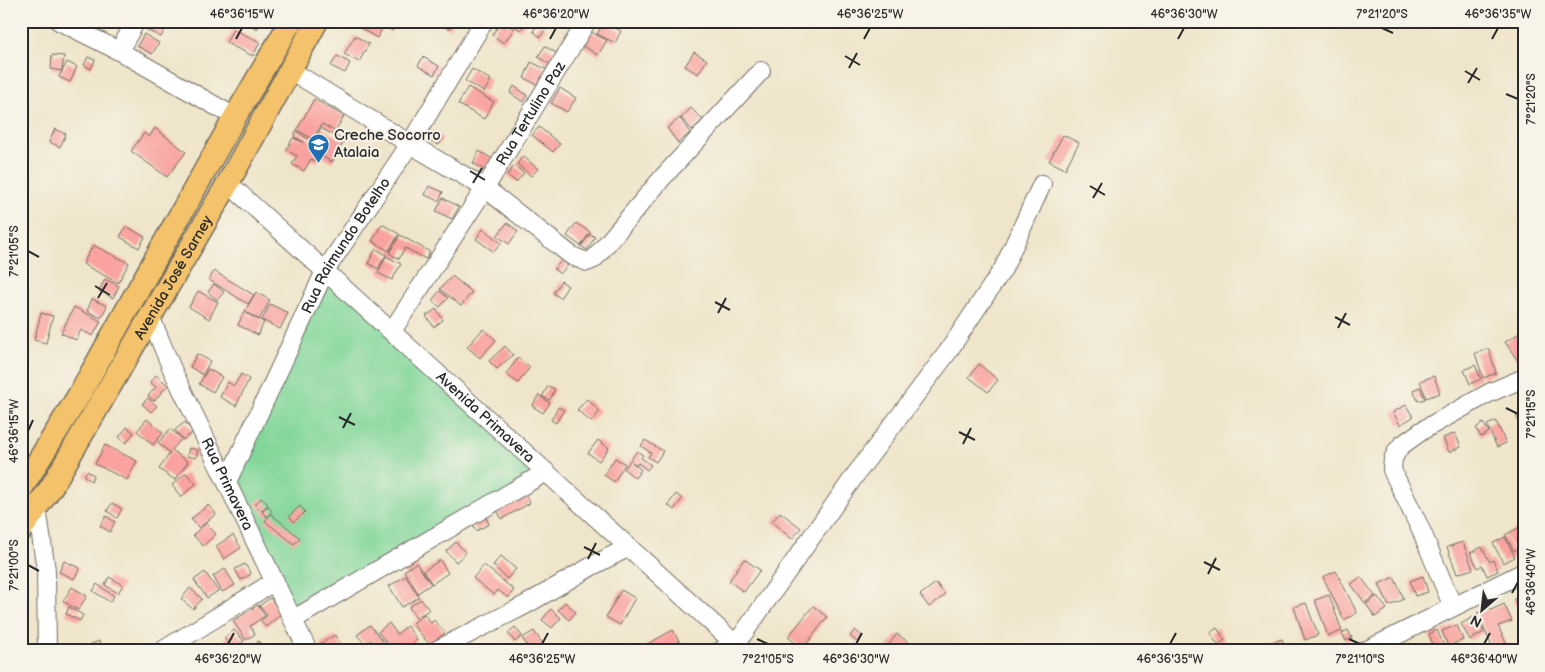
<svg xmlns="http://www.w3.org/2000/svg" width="1545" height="672" font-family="'Balsamiq Sans',sans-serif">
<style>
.green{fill:#80d699;stroke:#568062}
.building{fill:#f9a29f}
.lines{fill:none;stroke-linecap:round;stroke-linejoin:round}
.minor-casing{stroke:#706c63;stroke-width:20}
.major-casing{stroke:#706c63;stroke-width:25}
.minor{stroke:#fff;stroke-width:18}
.major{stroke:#f3c26a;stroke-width:22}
.ticks{fill:none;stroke:#2b2b2b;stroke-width:2}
.labels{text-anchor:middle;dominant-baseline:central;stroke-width:4;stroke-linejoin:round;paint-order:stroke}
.street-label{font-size:15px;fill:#2b2b2b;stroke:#f7f3e8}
.poi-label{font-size:15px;fill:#2b2b2b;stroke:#f7f3e8;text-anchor:start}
.neatline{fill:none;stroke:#2b2b2b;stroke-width:2}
.ticks-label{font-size:12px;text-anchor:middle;fill:#2b2b2b}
</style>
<rect width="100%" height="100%" fill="#f7f3e8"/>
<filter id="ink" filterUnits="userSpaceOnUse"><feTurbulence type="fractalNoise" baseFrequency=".02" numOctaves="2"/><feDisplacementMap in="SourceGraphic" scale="10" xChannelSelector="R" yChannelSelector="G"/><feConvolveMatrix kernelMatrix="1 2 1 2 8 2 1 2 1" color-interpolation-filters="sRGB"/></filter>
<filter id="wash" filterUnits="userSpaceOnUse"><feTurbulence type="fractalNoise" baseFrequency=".0096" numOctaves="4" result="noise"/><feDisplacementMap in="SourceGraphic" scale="20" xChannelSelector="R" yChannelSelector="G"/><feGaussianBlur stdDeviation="1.12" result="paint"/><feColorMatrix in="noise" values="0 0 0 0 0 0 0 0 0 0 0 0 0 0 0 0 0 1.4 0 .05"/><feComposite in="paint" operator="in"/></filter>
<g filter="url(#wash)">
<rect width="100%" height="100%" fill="#efe5ca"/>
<!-- green -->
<polygon class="green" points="325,271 546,472 294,619 231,491"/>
<g id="blocks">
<!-- building -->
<g class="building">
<polygon points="83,21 105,21 101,30"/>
<polygon points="151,21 162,21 168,24 161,37 147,30"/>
<polygon points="243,21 262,21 257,29"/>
<polygon points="364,21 370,21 382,29 377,38 360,28"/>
<polygon points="376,21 397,21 392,31"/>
<polygon points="436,21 454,21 449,29"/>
<polygon points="502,21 514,29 504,43 492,35"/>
<polygon points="508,21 526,21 521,30 507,23"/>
<polygon points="604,22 621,31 615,43 597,34"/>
<polygon points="539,24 546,29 540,37 533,31"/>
<polygon points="233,29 260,42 253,56 226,43"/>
<polygon points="591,32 607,40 598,55 583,46"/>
<polygon points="144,34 159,43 152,54 137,46"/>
<polygon points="355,36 369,44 359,62 344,54"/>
<polygon points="545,46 558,54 551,65 538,57"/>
<polygon points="694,52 707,60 698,74 685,66"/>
<polygon points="52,55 64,56 62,71 51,69"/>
<polygon points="337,56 350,63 345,73 331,66"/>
<polygon points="88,57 95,60 91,69 84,65"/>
<polygon points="423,57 439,66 434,75 418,66"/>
<polygon points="67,62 77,67 70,82 59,77"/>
<polygon points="531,62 548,70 540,86 524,78"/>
<polygon points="472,69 491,80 484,92 465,81"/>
<polygon points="514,86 527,95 523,102 510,93"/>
<polygon points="468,87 494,102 484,119 458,104"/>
<polygon points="560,88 576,98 567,112 551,103"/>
<polygon points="314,99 344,116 335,131 322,124 313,139 297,130"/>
<polygon points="691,108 703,120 692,130 681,118"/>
<polygon points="680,118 690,133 678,143 667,128"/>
<polygon points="539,127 560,144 553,152 532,135"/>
<polygon points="155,128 186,152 167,177 131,151 144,133 149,137"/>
<polygon points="321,128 344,141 332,162 321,156 317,162 311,159 304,171 292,164 297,156 286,150 293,138 304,142 294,137 296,131 313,142"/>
<polygon points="55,129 66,134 60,147 49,142"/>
<polygon points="433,132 443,138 439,145 429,140"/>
<polygon points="1063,135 1079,143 1065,169 1049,161"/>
<polygon points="479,151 493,159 486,171 473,163"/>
<polygon points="523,156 538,169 531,176 517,164"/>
<polygon points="514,166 524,173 516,182 507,175"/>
<polygon points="429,186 443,192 439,201 425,195"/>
<polygon points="443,198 459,207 452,219 436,211"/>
<polygon points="507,223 518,231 509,244 497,236"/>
<polygon points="576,223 590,232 581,246 567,236"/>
<polygon points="382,224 399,234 389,251 372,241"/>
<polygon points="126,226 145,237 139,248 120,237"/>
<polygon points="483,229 501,243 494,252 476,239"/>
<polygon points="590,234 595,237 587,250 581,246"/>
<polygon points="400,235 430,252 426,259 405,248 399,259 389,253"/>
<polygon points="93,245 129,263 118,283 83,264"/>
<polygon points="376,249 386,255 378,269 368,263"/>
<polygon points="386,256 401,264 392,280 378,273"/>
<polygon points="562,260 568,265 560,274 554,269"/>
<polygon points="214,271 254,295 248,304 209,280"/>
<polygon points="452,276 472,292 461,306 440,289"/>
<polygon points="105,279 119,286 113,298 99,291"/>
<polygon points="561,281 568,286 560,298 553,293"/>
<polygon points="214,284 224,292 217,300 208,292"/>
<polygon points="198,291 218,302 209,319 189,307"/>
<polygon points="440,291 448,298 440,307 432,300"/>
<polygon points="256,292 270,300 259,320 245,311"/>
<polygon points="92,299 107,306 101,318 87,311"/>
<polygon points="270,304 288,313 280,329 262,320"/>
<polygon points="74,307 101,321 93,336 81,330 76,340 61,333"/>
<polygon points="436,309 443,320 434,327 426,316"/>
<polygon points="244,312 264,322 258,335 238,325"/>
<polygon points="41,313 53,316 46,343 34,340"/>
<polygon points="483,329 496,340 480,358 467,347"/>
<polygon points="1518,334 1524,343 1524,357 1518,361 1505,342"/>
<polygon points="505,346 513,355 497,369 489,361"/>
<polygon points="1489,349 1496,373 1483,378 1475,353"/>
<polygon points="197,354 210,361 203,375 190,367"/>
<polygon points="518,358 530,367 518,383 506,374"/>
<polygon points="979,364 998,380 988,392 969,377"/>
<polygon points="1475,365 1481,379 1470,384 1464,370"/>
<polygon points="208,369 222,377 213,392 199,384"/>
<polygon points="241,374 249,379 236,406 220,397 228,382 234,386"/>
<polygon points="156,375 168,385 154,401 148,396 156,387 150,382"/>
<polygon points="1434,376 1440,393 1426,398 1420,381"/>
<polygon points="548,386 555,389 550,400 542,397"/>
<polygon points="1420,387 1425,399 1418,401 1413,390"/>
<polygon points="539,395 550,403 543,413 532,406"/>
<polygon points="148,398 157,406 151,412 142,404"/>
<polygon points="587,399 600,411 591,422 577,410"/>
<polygon points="1406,405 1413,417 1400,425 1393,412"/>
<polygon points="558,407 564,410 556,423 551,420"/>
<polygon points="1524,412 1524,429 1516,417"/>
<polygon points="147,419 163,433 153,445 137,431"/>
<polygon points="1496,421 1506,443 1497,447 1487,425"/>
<polygon points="185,422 193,432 183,440 175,430"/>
<polygon points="1483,423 1489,432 1481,437 1476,428"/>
<polygon points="127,427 134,433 126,443 119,437"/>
<polygon points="170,429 182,438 172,450 188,462 175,480 159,469 170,453 158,443"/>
<polygon points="1455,433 1461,447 1449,452 1443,438"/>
<polygon points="598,440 609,448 599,461 588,453"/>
<polygon points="645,440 663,451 656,462 648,457 651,453 641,446"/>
<polygon points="105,445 137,461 127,480 95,464"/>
<polygon points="189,448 198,450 196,458 187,456"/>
<polygon points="637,451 643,455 641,458 651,465 647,470 638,463 637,465 632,462 641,470 635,478 624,469"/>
<polygon points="615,458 625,464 614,482 604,475"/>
<polygon points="87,471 94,475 91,481 84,476"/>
<polygon points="186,473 196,484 181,497 172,485"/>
<polygon points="521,487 530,503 502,519 493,503"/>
<polygon points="676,494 682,499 674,510 668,505"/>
<polygon points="261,498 268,504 262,511 255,504"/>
<polygon points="112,503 122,509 117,518 107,511"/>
<polygon points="208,505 216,514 199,528 191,519"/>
<polygon points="268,506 272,511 267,517 262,512"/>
<polygon points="300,506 305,512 294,522 289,516"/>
<polygon points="482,510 489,524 476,531 469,517"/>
<polygon points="780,512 801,528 792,539 772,522"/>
<polygon points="271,514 300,538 294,544 265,521"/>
<polygon points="106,516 115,522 110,532 100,526"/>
<polygon points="206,523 216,534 203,546 193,535"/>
<polygon points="1520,527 1524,534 1524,546 1514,551 1505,535"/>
<polygon points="233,535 241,548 224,559 216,546"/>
<polygon points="1505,537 1515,557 1503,563 1493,543"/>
<polygon points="456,542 466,553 456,562 446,551"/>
<polygon points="1463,542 1473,569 1457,574 1447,547"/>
<polygon points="1482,547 1490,562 1493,560 1498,571 1487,576 1482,565 1478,568 1470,553"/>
<polygon points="501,556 516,569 507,579 493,565"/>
<polygon points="744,559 760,570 744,592 729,581"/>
<polygon points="440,560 448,573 432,584 423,571"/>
<polygon points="64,561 80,568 74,579 59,572"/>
<polygon points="416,563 431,584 418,593 404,571"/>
<polygon points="245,564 251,574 241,580 235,569"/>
<polygon points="484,565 514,590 508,598 498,590 494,595 473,578"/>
<polygon points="225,569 235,585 222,592 213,576"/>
<polygon points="1336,571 1357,613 1344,620 1323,577"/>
<polygon points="205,572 218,591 207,598 194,580"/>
<polygon points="406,576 419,597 402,607 389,586"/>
<polygon points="1423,576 1428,592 1415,596 1410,581"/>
<polygon points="109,577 123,585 118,593 105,585"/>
<polygon points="1361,577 1375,596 1365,603 1351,584"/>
<polygon points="1394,577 1404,599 1389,606 1379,584"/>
<polygon points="936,583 945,595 929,607 920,595"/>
<polygon points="97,584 114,596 110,602 93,591"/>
<polygon points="72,587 87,596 78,610 63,601"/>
<polygon points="190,588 202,599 193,609 181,599"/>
<polygon points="621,590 635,598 620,625 606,617"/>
<polygon points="1329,595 1342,631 1328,636 1315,600"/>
<polygon points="1524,595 1524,617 1522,617 1514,599"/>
<polygon points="1377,596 1387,609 1375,617 1366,604"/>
<polygon points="270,598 282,613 266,627 261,621 267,615 259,606"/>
<polygon points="421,599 429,610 416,618 409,607"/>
<polygon points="565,602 576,612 569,620 558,610"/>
<polygon points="1306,603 1318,635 1305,640 1294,607"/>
<polygon points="1504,604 1512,621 1498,626 1509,649 1494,651 1477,613 1490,608 1491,610"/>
<polygon points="258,605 265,616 250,626 255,634 246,640 233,621"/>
<polygon points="813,606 827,617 803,649 788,637"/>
<polygon points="69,607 83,615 80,621 66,614"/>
<polygon points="551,609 561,618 552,628 542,620"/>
<polygon points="424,614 431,623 434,620 445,633 430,645 412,624"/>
<polygon points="1475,616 1484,632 1470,640 1461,624"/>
<polygon points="389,623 397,634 407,626 417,640 403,651 393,651 378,632"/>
<polygon points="370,625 384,643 378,648 371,640 365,644 357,635"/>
<polygon points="1457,625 1463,640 1448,646 1442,631"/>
<polygon points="515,627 522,636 515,642 508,633"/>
<polygon points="1217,628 1225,640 1218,645 1210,633"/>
<polygon points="234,630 244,641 233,649 224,638"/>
<polygon points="673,630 680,643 666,651 649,651 646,645"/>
<polygon points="855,630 862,636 857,642 850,636"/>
<polygon points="1348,630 1352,638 1346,641 1342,633"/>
<polygon points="1437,630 1444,646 1435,650 1429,634"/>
<polygon points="534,631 543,644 534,651 531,651 522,638"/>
<polygon points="897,634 911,644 906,651 892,651 887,647"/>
<polygon points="335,635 344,651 323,651 320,644"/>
<polygon points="1282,639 1285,648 1272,651 1270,643"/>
<polygon points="99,641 103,651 94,651 91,644"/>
<polygon points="258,641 266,648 263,651 253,651 251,649"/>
<polygon points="282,644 287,651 273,651"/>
<polygon points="493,644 496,651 478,651"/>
<polygon points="833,644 839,651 826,651"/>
</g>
</g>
</g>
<g filter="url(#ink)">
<use href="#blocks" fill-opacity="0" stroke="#706c63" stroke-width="1"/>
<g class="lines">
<defs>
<g id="minor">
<polyline points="59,21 119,51 235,117"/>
<polyline points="119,51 136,21"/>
<polyline points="290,70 410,144 485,188 572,256 587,262 594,259 663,177 761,71"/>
<path id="s1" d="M228,183L743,651"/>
<path id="s2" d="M150,316L172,369L308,651"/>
<path id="s3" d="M392,331L485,188L587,21"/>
<path id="s4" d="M227,482L325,271L410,144L484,21"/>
<polyline points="37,508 46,570 47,651"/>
<polyline points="1453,607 1421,530 1392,470 1393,459 1397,451 1402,445 1423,430 1489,393 1524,378"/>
<polyline points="294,619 546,472"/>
<polyline points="162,651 275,581"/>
<polyline points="435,651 527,604 592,566 629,547"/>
<polyline points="720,651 736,644 856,474 947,353 1003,269 1042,184"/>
<polyline points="1365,651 1524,572"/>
</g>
<g id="major">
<polyline points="21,489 79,395 235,117 291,21"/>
<path id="s5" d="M21,530L52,486L228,183L317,21"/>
</g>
</defs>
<!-- minor casing -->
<use href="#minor" class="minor-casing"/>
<!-- major casing -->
<use href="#major" class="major-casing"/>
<!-- minor -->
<use href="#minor" class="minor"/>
<!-- major -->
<use href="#major" class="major"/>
</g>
</g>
<!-- ticks -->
<path class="ticks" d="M1382,28L1393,33M236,39L242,28M550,39L556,28M864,39L870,28M1178,39L1184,28M1492,39L1498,28M845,56L860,65M849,68L857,53M1465,71L1480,80M1468,83L1477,68M1506,94L1518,99M470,171L485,180M473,183L482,168M1090,186L1105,195M1093,198L1102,183M28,251L39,257M95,286L110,295M98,298L107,283M715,302L730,310M718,313L726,298M1335,317L1350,325M1338,328L1346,313M1506,408L1518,414M339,417L355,425M343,428L351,413M28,431L33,420M959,432L975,440M963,444L971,428M584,547L600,555M588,559L596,543M1204,562L1220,570M28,565L39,571M1208,574L1216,558M1512,593L1518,582M757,639L768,644M1349,639L1360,644M228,644L234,633M542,644L548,633M856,644L862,633M1170,644L1176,633M1484,644L1490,633"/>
<!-- icons -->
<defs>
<symbol id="school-pin" viewBox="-11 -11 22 30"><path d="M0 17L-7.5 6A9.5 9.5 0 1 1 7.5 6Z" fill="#1f6fb2" stroke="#f7f3e8"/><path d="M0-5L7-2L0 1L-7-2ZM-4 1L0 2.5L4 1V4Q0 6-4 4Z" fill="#fff"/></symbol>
</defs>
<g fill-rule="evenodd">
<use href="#school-pin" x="306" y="132" width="25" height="34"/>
</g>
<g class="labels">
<!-- street labels -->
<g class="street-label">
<text stroke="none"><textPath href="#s3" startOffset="258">Rua Tertulino Paz</textPath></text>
<text stroke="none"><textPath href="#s4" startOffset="265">Rua Raimundo Botelho</textPath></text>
<text stroke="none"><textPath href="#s5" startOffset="295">Avenida José Sarney</textPath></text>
<text stroke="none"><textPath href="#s1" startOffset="348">Avenida Primavera</textPath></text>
<text stroke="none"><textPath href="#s2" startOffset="185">Rua Primavera</textPath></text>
</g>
<!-- poi labels -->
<g class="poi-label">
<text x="334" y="135">Creche Socorro<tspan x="334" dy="17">Atalaia</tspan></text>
</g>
</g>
<!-- margin -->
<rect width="1545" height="672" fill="none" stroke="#f7f3e8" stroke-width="55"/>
<!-- north arrow -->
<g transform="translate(1482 610) rotate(208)" stroke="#f7f3e8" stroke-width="4" paint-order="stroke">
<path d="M0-4L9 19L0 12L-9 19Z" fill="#2b2b2b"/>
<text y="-8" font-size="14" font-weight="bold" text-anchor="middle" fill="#2b2b2b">N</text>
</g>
<rect x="28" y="28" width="1490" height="616" class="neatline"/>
<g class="ticks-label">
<text x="242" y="18">46°36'15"W</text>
<text x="556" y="18">46°36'20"W</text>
<text x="870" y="18">46°36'25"W</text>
<text x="1184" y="18">46°36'30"W</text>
<text x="1382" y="18">7°21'20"S</text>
<text x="1498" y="18">46°36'35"W</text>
<text transform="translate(1531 99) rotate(-90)" y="4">7°21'20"S</text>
<text transform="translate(14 251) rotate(-90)" y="4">7°21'05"S</text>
<text transform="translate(1531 414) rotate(-90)" y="4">7°21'15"S</text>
<text transform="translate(14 431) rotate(-90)" y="4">46°36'15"W</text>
<text transform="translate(14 565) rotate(-90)" y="4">7°21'00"S</text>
<text transform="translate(1531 582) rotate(-90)" y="4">46°36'40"W</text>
<text x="228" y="663">46°36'20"W</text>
<text x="542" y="663">46°36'25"W</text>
<text x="768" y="663">7°21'05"S</text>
<text x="856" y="663">46°36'30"W</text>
<text x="1170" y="663">46°36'35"W</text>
<text x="1360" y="663">7°21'10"S</text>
<text x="1484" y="663">46°36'40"W</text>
</g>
</svg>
